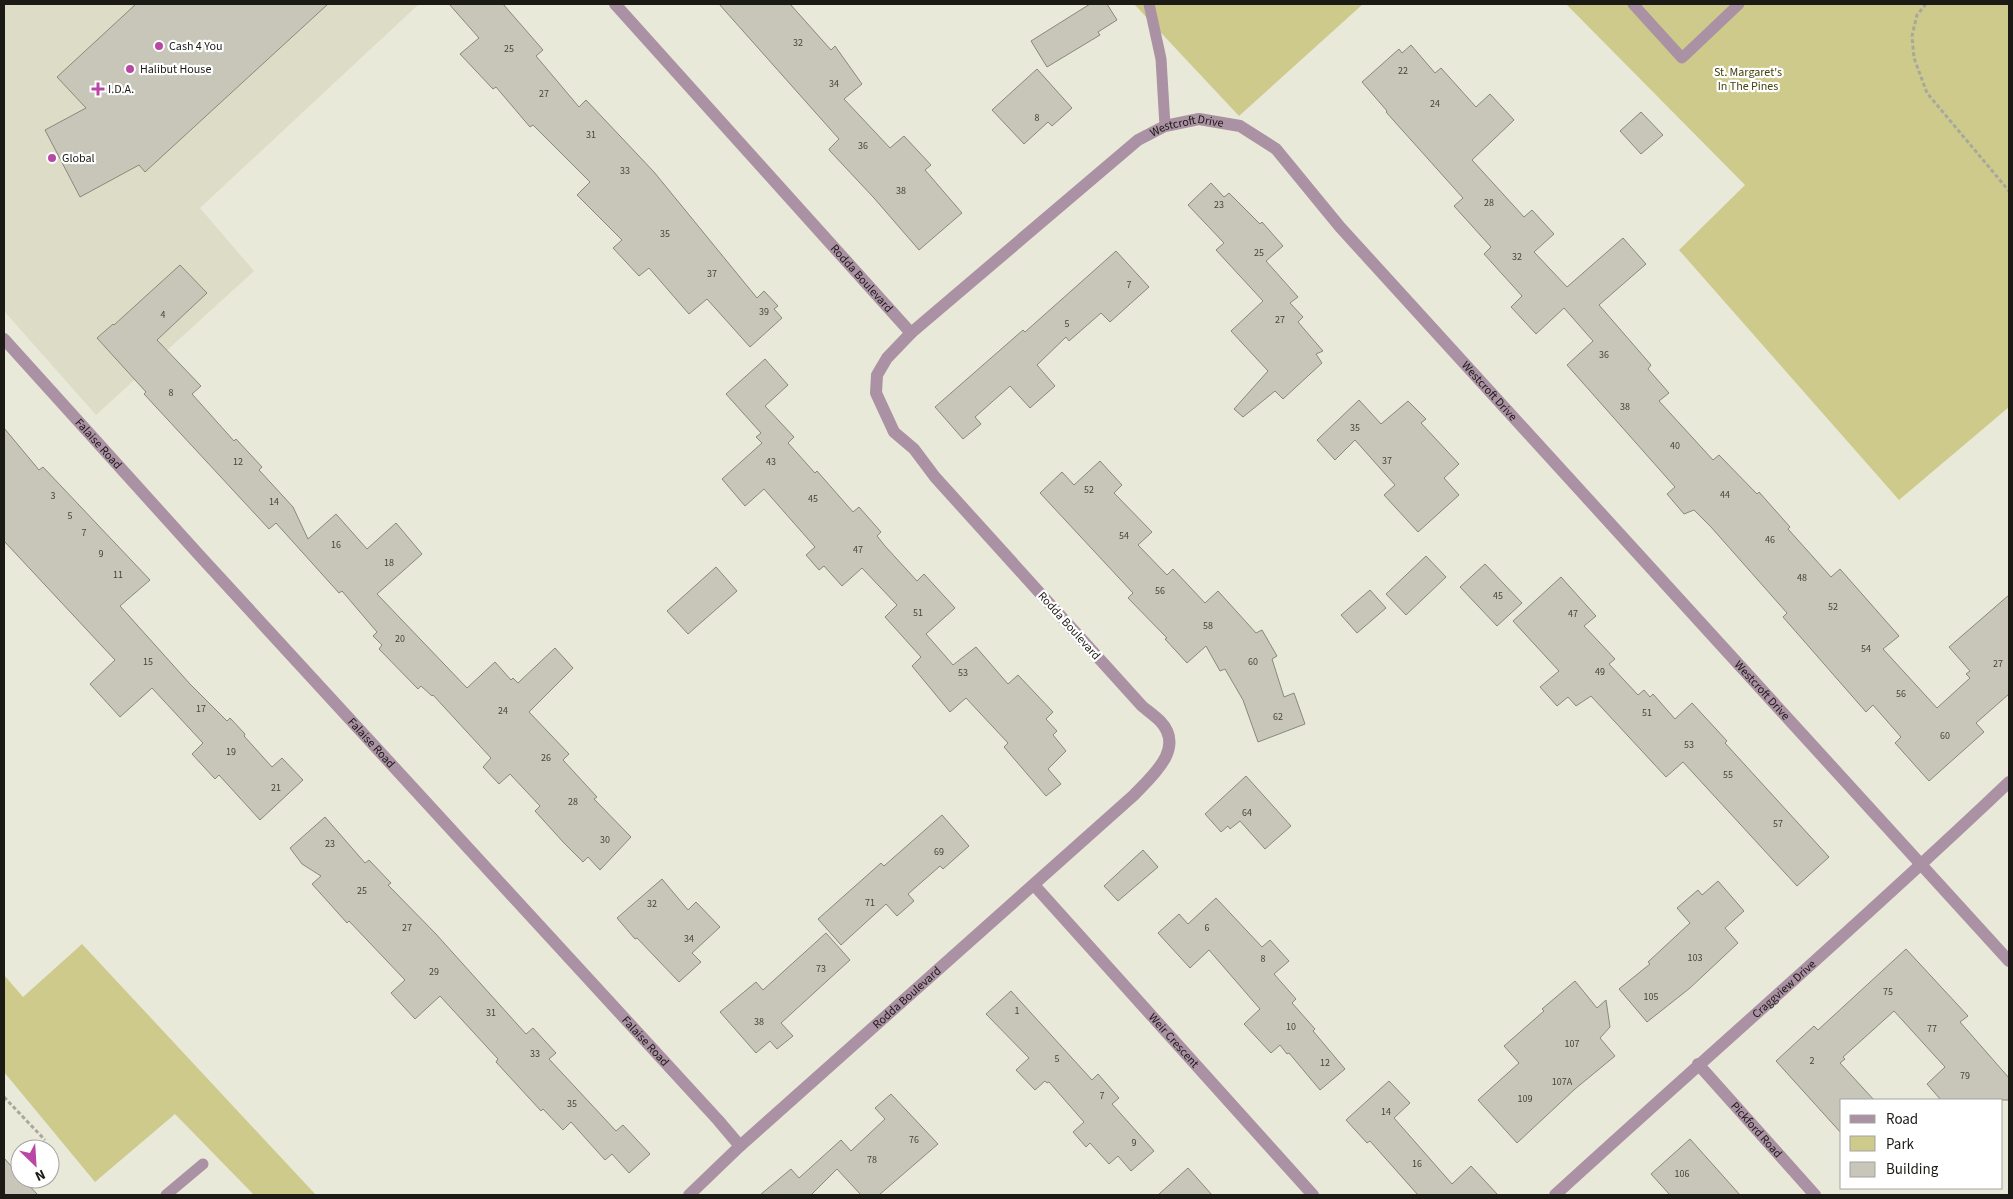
<svg xmlns="http://www.w3.org/2000/svg" width="2013" height="1199" font-family="'Source Sans 3',sans-serif">
<style>
.built{fill:#dddcc6}
.green{fill:#cdca8b}
.building{fill:#c7c6b8;stroke:#89897b}
.lines{fill:none;stroke-linecap:round;stroke-linejoin:round}
.path{stroke:#a8a89c;stroke-width:3;stroke-dasharray:4 2.5;stroke-linecap:butt}
.lane{stroke:#aa91a3;stroke-width:11}
.street{stroke:#aa91a3;stroke-width:12}
.poi-dot{fill:#b948a4;stroke:#fff;stroke-width:2}
.labels{text-anchor:middle;dominant-baseline:central;stroke-width:4.5;stroke-linejoin:round;paint-order:stroke}
.number-label{font-size:10px;fill:#46453e}
.poi-label{font-size:12px;fill:#1b1a15;stroke:#fff;text-anchor:start}
.park-label{font-size:12px;fill:#45410d;stroke:#fff}
.street-label{font-size:12px;fill:#1b1a15;stroke:#fff}
</style>
<rect width="100%" height="100%" fill="#e9e9da"/>
<!-- built -->
<polygon class="built" points="4,4 419,4 200,208 254,271 96,415 4,311"/>
<!-- green -->
<g class="green">
<polygon points="1134,4 1363,4 1239,116"/>
<polygon points="1566,4 2009,4 2009,407 1899,500 1679,250 1745,185"/>
<polygon points="82,944 316,1195 254,1195 175,1114 95,1182 4,1072 4,975 23,997"/>
</g>
<!-- building -->
<g class="building">
<polygon points="136,4 328,4 145,172 139,165 80,197 45,130 86,108 57,77"/>
<polygon points="449,4 503,4 543,50 536,56 579,107 586,100 654,172 757,298 764,291 778,306 774,309 782,318 750,347 707,299 689,314 649,268 639,276 613,248 622,240 577,195 590,182 533,125 530,127 496,87 493,89 460,54 479,38"/>
<polygon points="719,4 790,4 831,50 835,46 862,84 844,99 890,148 904,136 931,165 925,170 962,213 919,250 874,198 830,151 829,149 839,139"/>
<polygon points="1090,4 1107,4 1117,20 1098,32 1100,35 1047,67 1031,41"/>
<polygon points="1411,45 1435,73 1441,68 1476,107 1490,94 1514,120 1472,160 1524,217 1532,210 1554,234 1534,252 1567,287 1623,238 1646,264 1599,305 1651,365 1648,369 1669,393 1659,401 1713,460 1719,455 1757,494 1759,492 1790,527 1788,529 1831,577 1840,569 1899,636 1883,649 1937,708 1970,678 1966,674 1970,671 1949,647 2009,595 2009,694 1976,723 1984,732 1929,781 1895,743 1901,737 1873,705 1866,712 1783,617 1787,613 1711,527 1694,510 1684,514 1667,494 1675,487 1567,365 1593,341 1564,308 1536,334 1511,307 1522,296 1484,254 1491,247 1454,206 1463,198 1386,112 1387,111 1362,82 1399,49 1402,53"/>
<polygon points="1037,69 1072,108 1052,126 1048,122 1024,144 992,110"/>
<polygon points="1641,112 1663,135 1641,154 1620,131"/>
<polygon points="1211,183 1224,197 1229,193 1260,224 1262,222 1283,246 1266,261 1298,297 1290,303 1303,317 1298,322 1323,351 1316,354 1322,363 1283,399 1275,391 1243,417 1234,409 1268,371 1231,331 1263,301 1216,250 1224,243 1188,205"/>
<polygon points="1116,251 1149,287 1110,322 1101,313 1069,341 1066,337 1037,365 1055,386 1030,408 1010,386 975,417 981,424 963,439 935,407 1023,330 1025,332"/>
<polygon points="180,265 207,293 157,340 201,386 192,394 234,441 236,439 262,467 259,470 293,507 308,539 336,514 367,549 396,523 422,554 377,594 467,688 495,662 511,680 513,678 518,683 555,648 573,668 529,712 569,754 563,760 597,797 594,799 631,837 600,870 588,857 583,862 564,843 535,811 540,806 510,774 499,784 483,767 491,758 433,695 432,696 421,686 418,689 379,649 382,645 373,636 377,632 342,591 339,593 276,523 269,529 144,394 146,392 97,338 113,324 114,325"/>
<polygon points="765,359 788,385 765,406 794,437 788,443 815,473 817,471 853,512 859,507 881,532 877,536 885,546 917,581 924,574 955,608 926,634 953,665 976,647 1008,684 1018,675 1053,712 1046,719 1057,731 1053,735 1066,751 1048,769 1061,784 1046,796 1004,747 1008,743 966,698 950,712 912,666 921,657 885,617 897,605 862,568 842,586 824,566 819,570 806,555 815,547 764,489 745,506 722,479 762,443 756,437 761,433 726,394"/>
<polygon points="1359,400 1381,424 1408,401 1426,419 1421,423 1459,464 1444,478 1459,495 1418,532 1384,495 1395,485 1355,440 1335,460 1317,440"/>
<polygon points="4,428 39,470 43,467 150,580 120,606 190,684 227,721 230,718 245,734 244,736 272,767 282,758 303,780 260,820 219,775 215,779 192,754 203,743 152,688 120,717 90,684 115,660 4,541"/>
<polygon points="1100,461 1122,485 1114,493 1152,532 1138,545 1167,575 1173,569 1205,603 1218,591 1256,633 1262,630 1277,656 1272,659 1284,697 1294,693 1305,724 1258,742 1243,700 1225,669 1220,671 1206,646 1187,663 1165,639 1167,638 1128,598 1133,593 1040,493 1062,472 1074,485"/>
<polygon points="1426,556 1446,577 1406,615 1386,594"/>
<polygon points="1485,564 1522,603 1497,626 1460,587"/>
<polygon points="716,567 737,591 688,634 667,611"/>
<polygon points="1561,577 1596,616 1584,626 1615,659 1609,664 1638,695 1644,690 1650,697 1653,694 1675,719 1692,703 1727,741 1725,743 1829,857 1797,886 1683,762 1666,777 1591,696 1576,706 1568,697 1557,706 1540,687 1559,671 1513,621"/>
<polygon points="1370,590 1386,608 1357,633 1341,615"/>
<polygon points="1246,776 1291,826 1265,849 1240,821 1230,829 1228,826 1221,832 1205,814"/>
<polygon points="942,815 969,846 943,869 940,866 908,894 914,901 897,916 886,904 841,945 818,919 881,863 884,866"/>
<polygon points="325,817 365,863 369,860 391,883 388,885 435,933 526,1034 533,1028 556,1053 549,1059 616,1131 623,1125 650,1154 629,1173 612,1154 605,1160 571,1122 563,1130 543,1109 541,1111 496,1062 498,1059 440,996 415,1019 391,993 405,980 349,921 347,923 312,884 321,876 302,864 290,848"/>
<polygon points="1143,850 1158,867 1118,901 1104,886"/>
<polygon points="662,879 688,910 696,902 720,927 692,953 701,962 679,982 637,938 635,939 617,918"/>
<polygon points="1718,881 1744,911 1725,928 1738,943 1690,988 1647,1022 1619,989 1650,964 1648,962 1690,923 1677,908 1698,890 1702,895"/>
<polygon points="1216,898 1262,947 1270,940 1289,961 1274,974 1296,999 1292,1003 1315,1029 1313,1031 1345,1069 1320,1090 1289,1053 1287,1054 1280,1045 1271,1053 1244,1024 1260,1009 1209,950 1190,968 1158,933 1179,914 1188,924"/>
<polygon points="826,933 850,960 781,1023 793,1036 777,1049 770,1041 756,1053 720,1012 756,982 763,990"/>
<polygon points="1906,949 1968,1016 1960,1022 2009,1078 2009,1100 1941,1100 1927,1084 1945,1067 1894,1011 1843,1057 1845,1059 1840,1063 1874,1100 1842,1100 1842,1134 1776,1061 1814,1026 1818,1030"/>
<polygon points="1575,981 1597,1008 1606,1000 1610,1027 1600,1038 1615,1056 1575,1089 1517,1143 1478,1100 1519,1063 1504,1046 1544,1011 1542,1009"/>
<polygon points="1011,991 1092,1080 1098,1074 1119,1098 1112,1104 1154,1151 1131,1171 1118,1156 1109,1164 1090,1143 1086,1147 1073,1132 1084,1122 1049,1082 1047,1083 1045,1081 1035,1090 1016,1070 1029,1058 986,1014"/>
<polygon points="1389,1081 1410,1103 1394,1118 1452,1184 1471,1166 1498,1195 1418,1195 1370,1141 1367,1143 1346,1120"/>
<polygon points="891,1094 938,1144 879,1195 861,1195 837,1169 811,1195 760,1195 791,1169 799,1178 841,1140 851,1151 885,1119 875,1108"/>
<polygon points="1690,1139 1740,1195 1670,1195 1651,1174"/>
<polygon points="4,1158 20,1176 20,1179 23,1179 38,1195 4,1195"/>
<polygon points="1188,1168 1212,1195 1158,1195"/>
</g>
<g class="lines">
<!-- path -->
<g class="path">
<polyline points="1926,4 1917,15 1912,36 1914,58 1927,93 2009,191"/>
<polyline points="4,1097 45,1140"/>
</g>
<!-- lane -->
<g class="lane">
<polyline points="1149,4 1161,59 1165,126"/>
<polyline points="1633,4 1682,58 1739,4"/>
<polyline points="166,1195 203,1164"/>
</g>
<!-- street -->
<g class="street">
<path id="s1" d="M615,4L911,333"/>
<path id="s2" d="M4,339L200,556L718,1120L740,1146"/>
<path id="s3" d="M1034,885L1313,1195"/>
<path id="s4" d="M1698,1064L1815,1195"/>
<path id="s5" d="M689,1195L740,1146L1134,795C1152,776 1186,748 1160,721C1155,716 1148,711 1142,706L935,477L914,449L894,432L876,393L877,375L887,358L911,333L1138,140L1165,126L1199,119L1240,126L1276,149L1340,227L2009,961"/>
<path id="s6" d="M1555,1195C1706,1057 1861,923 2009,782"/>
</g>
</g>
<!-- markers -->
<g class="poi-dot">
<circle cx="159" cy="46" r="5"/>
<circle cx="130" cy="69" r="5"/>
<path d="M95.5 81.5h5v5h5v5h-5v5h-5v-5h-5v-5h5z"/>
<circle cx="52" cy="158" r="5"/>
</g>
<g class="labels">
<!-- number labels -->
<g class="number-label">
<text x="798" y="43">32</text>
<text x="509" y="49">25</text>
<text x="1403" y="71">22</text>
<text x="834" y="84">34</text>
<text x="544" y="94">27</text>
<text x="1435" y="104">24</text>
<text x="1037" y="118">8</text>
<text x="591" y="135">31</text>
<text x="863" y="146">36</text>
<text x="625" y="171">33</text>
<text x="901" y="191">38</text>
<text x="1489" y="203">28</text>
<text x="1219" y="205">23</text>
<text x="665" y="234">35</text>
<text x="1259" y="253">25</text>
<text x="1517" y="257">32</text>
<text x="712" y="274">37</text>
<text x="1129" y="285">7</text>
<text x="764" y="312">39</text>
<text x="163" y="315">4</text>
<text x="1280" y="320">27</text>
<text x="1067" y="324">5</text>
<text x="1604" y="355">36</text>
<text x="171" y="393">8</text>
<text x="1625" y="407">38</text>
<text x="1355" y="428">35</text>
<text x="1675" y="446">40</text>
<text x="1387" y="461">37</text>
<text x="238" y="462">12</text>
<text x="771" y="462">43</text>
<text x="1089" y="490">52</text>
<text x="1725" y="495">44</text>
<text x="53" y="496">3</text>
<text x="813" y="499">45</text>
<text x="274" y="502">14</text>
<text x="70" y="516">5</text>
<text x="84" y="533">7</text>
<text x="1124" y="536">54</text>
<text x="1770" y="540">46</text>
<text x="336" y="545">16</text>
<text x="858" y="550">47</text>
<text x="101" y="554">9</text>
<text x="389" y="563">18</text>
<text x="118" y="575">11</text>
<text x="1802" y="578">48</text>
<text x="1160" y="591">56</text>
<text x="1498" y="596">45</text>
<text x="1833" y="607">52</text>
<text x="918" y="613">51</text>
<text x="1573" y="614">47</text>
<text x="1208" y="626">58</text>
<text x="400" y="639">20</text>
<text x="1866" y="649">54</text>
<text x="148" y="662">15</text>
<text x="1253" y="662">60</text>
<text x="1998" y="664">27</text>
<text x="1600" y="672">49</text>
<text x="963" y="673">53</text>
<text x="1901" y="694">56</text>
<text x="201" y="709">17</text>
<text x="503" y="711">24</text>
<text x="1647" y="713">51</text>
<text x="1278" y="717">62</text>
<text x="1945" y="736">60</text>
<text x="1689" y="745">53</text>
<text x="231" y="752">19</text>
<text x="546" y="758">26</text>
<text x="1728" y="775">55</text>
<text x="276" y="788">21</text>
<text x="573" y="802">28</text>
<text x="1247" y="813">64</text>
<text x="1778" y="824">57</text>
<text x="605" y="840">30</text>
<text x="330" y="844">23</text>
<text x="939" y="852">69</text>
<text x="362" y="891">25</text>
<text x="870" y="903">71</text>
<text x="652" y="904">32</text>
<text x="407" y="928">27</text>
<text x="1207" y="928">6</text>
<text x="689" y="939">34</text>
<text x="1695" y="958">103</text>
<text x="1263" y="959">8</text>
<text x="821" y="969">73</text>
<text x="434" y="972">29</text>
<text x="1888" y="992">75</text>
<text x="1651" y="997">105</text>
<text x="1017" y="1011">1</text>
<text x="491" y="1013">31</text>
<text x="759" y="1022">38</text>
<text x="1291" y="1027">10</text>
<text x="1932" y="1029">77</text>
<text x="1572" y="1044">107</text>
<text x="535" y="1054">33</text>
<text x="1057" y="1059">5</text>
<text x="1812" y="1061">2</text>
<text x="1325" y="1063">12</text>
<text x="1965" y="1076">79</text>
<text x="1562" y="1082">107A</text>
<text x="1102" y="1096">7</text>
<text x="1525" y="1099">109</text>
<text x="572" y="1104">35</text>
<text x="1386" y="1112">14</text>
<text x="914" y="1140">76</text>
<text x="1134" y="1143">9</text>
<text x="872" y="1160">78</text>
<text x="1417" y="1164">16</text>
<text x="1682" y="1174">106</text>
</g>
<!-- poi labels -->
<g class="poi-label">
<text x="169" y="46">Cash 4 You</text>
<text x="140" y="69">Halibut House</text>
<text x="108" y="89">I.D.A.</text>
<text x="62" y="158">Global</text>
</g>
<!-- park labels -->
<g class="park-label">
<text x="1748" y="72">St. Margaret's<tspan x="1748" dy="14">In The Pines</tspan></text>
</g>
<!-- street labels -->
<g class="street-label">
<text stroke="none"><textPath href="#s5" startOffset="1546">Westcroft Drive</textPath></text>
<text stroke="none"><textPath href="#s1" startOffset="369">Rodda Boulevard</textPath></text>
<text stroke="none"><textPath href="#s5" startOffset="1966">Westcroft Drive</textPath></text>
<text stroke="none"><textPath href="#s2" startOffset="141">Falaise Road</textPath></text>
<text transform="translate(1069 626) rotate(48)">Rodda Boulevard</text>
<text stroke="none"><textPath href="#s5" startOffset="2371">Westcroft Drive</textPath></text>
<text stroke="none"><textPath href="#s2" startOffset="546">Falaise Road</textPath></text>
<text stroke="none"><textPath href="#s6" startOffset="308">Craggview Drive</textPath></text>
<text stroke="none"><textPath href="#s5" startOffset="294">Rodda Boulevard</textPath></text>
<text stroke="none"><textPath href="#s3" startOffset="209">Weir Crescent</textPath></text>
<text stroke="none"><textPath href="#s2" startOffset="951">Falaise Road</textPath></text>
<text stroke="none"><textPath href="#s4" startOffset="88">Pickford Road</textPath></text>
</g>
</g>
<!-- border -->
<rect width="2013" height="1199" fill="none" stroke="#1b1a15" stroke-width="10"/>
<!-- legend -->
<rect x="1840" y="1099" width="162" height="90" fill="#ffffff" stroke="#a4a3a1"/>
<rect x="1850" y="1115" width="25" height="8" fill="#aa91a3" stroke="#a4a3a1"/>
<text x="1886" y="1124" font-size="15" fill="#1b1a15">Road</text>
<rect x="1850" y="1136" width="25" height="15" fill="#cdca8b" stroke="#a4a3a1"/>
<text x="1886" y="1149" font-size="15" fill="#1b1a15">Park</text>
<rect x="1850" y="1162" width="25" height="15" fill="#c7c6b8" stroke="#a4a3a1"/>
<text x="1886" y="1174" font-size="15" fill="#1b1a15">Building</text>
<!-- north arrow -->
<g transform="translate(35 1164) rotate(155)"><circle r="24" fill="#ffffff" stroke="#a4a3a1"/>
<path d="M0-4L9 19L0 12L-9 19Z" fill="#b948a4"/>
<text y="-8" font-size="14" font-weight="bold" text-anchor="middle" fill="#1b1a15">N</text>
</g>
</svg>
